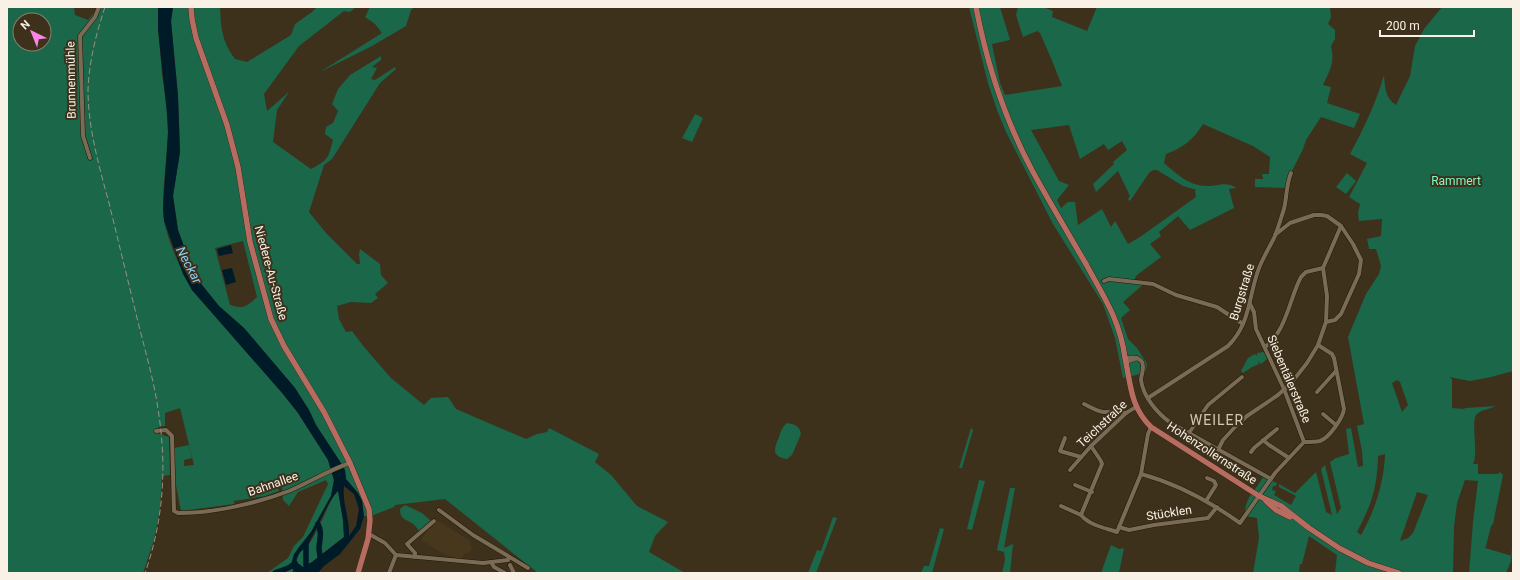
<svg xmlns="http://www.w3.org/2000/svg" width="1520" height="580" font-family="Roboto,sans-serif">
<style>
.built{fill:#47371c}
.green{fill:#1b674a;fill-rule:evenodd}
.water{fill:#001b28;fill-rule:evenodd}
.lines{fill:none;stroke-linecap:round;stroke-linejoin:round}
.stream{stroke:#001b28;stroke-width:1}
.river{stroke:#001b28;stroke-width:5.5}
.minor-casing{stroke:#241805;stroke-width:5}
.major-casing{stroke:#241805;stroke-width:6}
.minor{stroke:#796b55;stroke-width:4}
.major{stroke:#b66c60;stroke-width:5.5}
.rail{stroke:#9a9080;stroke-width:1;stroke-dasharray:6 3;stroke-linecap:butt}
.labels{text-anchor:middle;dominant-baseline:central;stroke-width:4;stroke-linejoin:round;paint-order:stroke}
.street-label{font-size:12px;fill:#f9f1e5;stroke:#3d311c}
.park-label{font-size:12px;fill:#7afcc4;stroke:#3d311c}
.water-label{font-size:13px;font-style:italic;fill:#8bd0f2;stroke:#3d311c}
.quarter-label{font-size:14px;letter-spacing:1px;fill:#d6c6ae;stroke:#3d311c}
</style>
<rect width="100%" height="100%" fill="#3d311c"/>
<!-- built -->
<polygon class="built" points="437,520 470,541 472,548 469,553 464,554 462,559 454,558 440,552 421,540 426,533 427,528"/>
<!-- green -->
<g class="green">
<path d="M7,7H74L75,15L88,20L99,7H158C158,29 160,51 162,74C164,89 167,104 168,119C169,148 163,177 163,207C163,233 179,266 192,290L283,394L298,413L328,460L334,480L331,496L311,532L298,548L290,568H293V573H267L288,558L294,546L303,537L328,484L326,480L298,492L289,506L283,500L282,486L278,488L279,491L265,496L234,501V504L181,511L175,480L174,448L189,445L192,458L184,460V466L194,465L180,408L165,413V426L158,427L159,434L169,437L170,475L162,476L160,508L154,540L143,573H7ZM20,20H44V44H20Z"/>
<path d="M173,7H220C221,29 222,41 235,59L247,62L291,35L295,24L312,12L317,7H356L350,12L344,11L299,46L264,94L267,111L289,92L277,110L273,142L311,169C328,160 328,159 333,140L325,134L326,127L333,123L338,111L332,104L338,89L350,75L381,56V60L372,67L377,68L371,79L375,80L395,67L396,69L380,83L332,159L324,165L309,212L326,233L357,264H360L359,254L360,249L380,264L381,275L388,283L375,294L378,298L371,303L351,302L337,306L339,319L346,332L352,331L364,347L391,378L424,405L431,398L448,397L456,409L526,439L537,434L547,432L549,428L599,454L595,462L611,475L637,506L668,522L655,536L649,552L685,573H538L445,499L395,505L394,507L371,516H364L362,501L358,493L346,479L345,470L339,460L316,425L309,410L295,388L244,328L219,306L202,285L189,260L178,230L173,196L180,152L178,96L171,21ZM243,241L257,297C246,307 244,309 230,305L215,248Z"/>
<polygon points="370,7 414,7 411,10 406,26 372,46 320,72 382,33 375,24 365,17"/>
<path d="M969,7H1000L1010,40L992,44L1000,83L1005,95L1062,86L1053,63L1040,33L1037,31L1023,37L1016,15L1018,7H1043L1053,11L1052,17L1087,31L1097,7H1330L1331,17L1328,24L1335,30V39L1331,46C1335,63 1330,70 1323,85L1331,87L1327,103L1360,114L1354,128L1321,117L1306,140L1303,149L1291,173L1286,188L1255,187V179H1263L1262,174H1269L1270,157L1253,146L1203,124C1194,139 1183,148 1166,154L1164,163C1177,174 1189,186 1207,186C1220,186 1225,181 1237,188L1229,189L1234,208L1190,230L1178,216L1159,232L1161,236L1150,244L1161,257L1137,275L1133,282L1145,283L1123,302L1130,310L1121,318L1128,339L1137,348L1146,362L1147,366L1145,373L1123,378L1115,338L1103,304L1053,224L1006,132L997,110L988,83ZM1069,125L1080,159L1104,144L1108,150L1122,141L1127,150L1113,162L1114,164L1093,184L1096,192L1118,171L1130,196L1128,199L1130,201L1149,173L1153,170H1157L1183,186L1197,190H1195L1196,197L1140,237L1128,244L1115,221L1111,227L1102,209L1078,225L1075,202H1068L1061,208L1057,200L1069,185L1059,181L1031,130Z"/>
<path d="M1442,7H1513V371L1491,377L1470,381L1449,377L1452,379V408L1463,409L1466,408L1495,406C1489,410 1482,409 1477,414C1470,421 1479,453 1473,464H1478V474H1498L1500,472L1503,475L1493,524L1491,526L1486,546L1485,548L1512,556L1513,533L1511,561L1506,573H1469L1473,522L1478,481L1465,480L1457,503L1454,527L1453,573H1335L1337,555L1309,536L1302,564H1300L1299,573H1253L1259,538L1257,518L1245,516C1244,498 1255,492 1263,477L1277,483L1276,486H1273L1272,490L1276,491L1274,495L1291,505L1296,496L1279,487V484L1295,493L1316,472L1326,512L1332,515L1321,469L1325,465L1337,514L1341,508L1330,462L1336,458L1349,454L1346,429L1351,428L1358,467L1363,466L1362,451L1357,426L1364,424L1348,337L1366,294L1379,274L1381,266L1376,249H1369L1367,239L1381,236L1382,219L1359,221L1358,213L1360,204L1349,197L1367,163L1350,154C1364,128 1376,103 1384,75C1385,87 1385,98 1396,105L1410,76L1415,46L1424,29ZM1397,380L1400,382L1408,405L1402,412L1392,383ZM1385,454C1384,482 1375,511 1361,535L1357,532C1372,503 1377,489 1378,456ZM1417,492L1428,495L1413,533L1408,538L1400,541Z"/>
<polygon points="695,114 703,118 692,142 682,138"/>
<polygon points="1347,173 1356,181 1346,194 1336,187"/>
<polygon points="1264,352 1267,359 1261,364 1258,361 1259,364 1252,367 1243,373 1241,371 1248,358 1255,354 1257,356 1257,353"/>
<path d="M787,423C794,424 800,426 801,434L792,455L787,459C771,456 774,449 779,437C781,431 782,427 787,423Z"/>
<polygon points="971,428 973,430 962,468 959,468"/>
<polygon points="979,480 985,481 972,530 967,529"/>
<polygon points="1010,488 1015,488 1004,548 1013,544 1010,573 1002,573 1005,560 1004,552 997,550"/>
<path d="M338,490L343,520L344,537L312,562L303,567L296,562C299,553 299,553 306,547C311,543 316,532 319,526C326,514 329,501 338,490Z"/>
<path d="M405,505L422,513L431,521L419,531C417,528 415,525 412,523C405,519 400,519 400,509Z"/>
<polygon points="833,517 837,518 816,573 808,573 817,550 821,551"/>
<polygon points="940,528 944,529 932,573 921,573 924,566 929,566"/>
<polygon points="1111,545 1119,549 1124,548 1119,573 1101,573"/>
</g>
<!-- water -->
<g class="water">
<path d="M158,7H173L171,21L178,96L180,152L173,196L178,230L189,260L202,285L219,306L244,328L295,388L309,410L316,425L339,460L345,470L346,479L358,493L362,501L364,516L360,529L340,554L324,566L318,573H296L293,569L290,568L294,554L311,532L331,496L334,480L328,460L298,413L283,394L192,290L183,274L164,221L163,207L168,133L167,114L158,30ZM344,486L354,494L359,509L356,526L349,536C350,519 342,503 344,486ZM338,491L343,520L344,537L312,562L303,567L296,562C299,552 299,553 306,547C309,545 310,540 312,537C320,523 328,501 338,491Z"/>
<polygon points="231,245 233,253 219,256 217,249"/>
<polygon points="232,268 236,282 226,285 222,270"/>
</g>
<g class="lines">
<!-- stream -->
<polyline class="stream" points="293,573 294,568"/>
<!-- river -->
<g class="river">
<path d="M318,524C322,532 320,538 319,547C319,551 320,556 321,561"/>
<polyline points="306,544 306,565 311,573"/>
<path d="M275,573C283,569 289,570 295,563"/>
</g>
<defs>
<g id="minor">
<polyline points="90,158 83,136 80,36 95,17 99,7"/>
<polyline points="1275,235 1290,223 1314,215 1321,215 1327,216 1341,226 1353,244 1361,260 1359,274 1341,314 1335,320 1326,322"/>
<polyline points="1104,281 1109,279 1153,284 1176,295 1217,307 1243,324"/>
<path d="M1265,347C1286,332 1290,297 1301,277L1306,272L1323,268"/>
<path d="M1125,358C1131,357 1139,357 1142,362C1145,367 1141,375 1141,380C1143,397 1158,414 1171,423L1271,479"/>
<polyline points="1126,362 1137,358"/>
<polyline points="1317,392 1336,371"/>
<path d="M1148,398L1228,346C1251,323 1248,297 1259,268C1263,258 1269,248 1274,238C1278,229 1281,218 1284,209C1287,197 1286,185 1291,173"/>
<path d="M1084,404C1090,407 1096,411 1103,412C1111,412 1118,410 1126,413"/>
<polyline points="1323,414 1336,425"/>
<path d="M156,431L166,430L172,436L174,511L178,513C210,514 258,503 289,491C310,482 329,470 350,463"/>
<polyline points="1189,433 1208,405 1242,377"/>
<polyline points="1065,438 1060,451 1081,457"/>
<polyline points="1263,440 1269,445 1289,458"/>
<path d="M1304,442C1309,442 1315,442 1320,441C1329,438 1343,418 1344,409L1334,358L1332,354L1318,345"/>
<path d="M1091,446L1101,461L1102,464L1081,515C1089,525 1105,528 1117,532L1141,474L1148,434L1151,427"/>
<polyline points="1218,450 1223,440 1236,426 1247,416 1278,395 1292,382 1307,363 1318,345 1326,322 1327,296 1323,268 1341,226"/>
<polyline points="1251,452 1254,448 1277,429"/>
<polyline points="1070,470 1091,446 1126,413 1136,407"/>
<path d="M1141,474C1178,484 1209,501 1240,523L1275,473L1304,442L1284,389L1256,329L1254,312L1250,304"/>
<polyline points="1075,485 1092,492"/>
<polyline points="1206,501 1216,485 1214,481 1207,478"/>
<polyline points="1061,506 1081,515"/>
<polyline points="439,510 473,535 528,568"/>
<polyline points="1119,527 1129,530 1154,525 1208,518 1217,507"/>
<polyline points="369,534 385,543 396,555"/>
<polyline points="396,555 483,563 508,560 509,557"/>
<polyline points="415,557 415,553 407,544 434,521"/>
<polyline points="491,562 494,567 505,573"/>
<polyline points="510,565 514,573"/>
<polyline points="389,573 396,555"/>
</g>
<g id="major">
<polyline points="191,7 192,19 196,38 227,125 238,167 250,242 271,319 284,346 324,412 350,463 369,509 370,520 368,539 358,573"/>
<path d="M976,7C987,65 1005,120 1033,172C1050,203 1068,233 1086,264C1095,281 1105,297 1113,315C1119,329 1123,343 1125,358C1131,385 1130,406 1151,427L1259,496L1281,506L1309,528L1339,548L1368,563L1399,573"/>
<polyline points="1266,501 1276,510 1290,517"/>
</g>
</defs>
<!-- minor casing -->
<use href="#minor" class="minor-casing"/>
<!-- major casing -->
<use href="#major" class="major-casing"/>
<!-- minor -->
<use href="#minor" class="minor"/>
<!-- major -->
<use href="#major" class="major"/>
<!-- rail -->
<path class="rail" d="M105,7C96,34 89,62 88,90C88,128 99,166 109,203C119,244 129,285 139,326C146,354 154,381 158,409C167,465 164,519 145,573"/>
</g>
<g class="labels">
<!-- street labels -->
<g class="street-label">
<text transform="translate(71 80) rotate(-91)">Brunnenmühle</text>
<text transform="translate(271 273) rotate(75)">Niedere-Au-Straße</text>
<text transform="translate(1242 292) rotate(-73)">Burgstraße</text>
<text transform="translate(1289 379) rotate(67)">Siebentälerstraße</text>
<text transform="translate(1102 424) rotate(-43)">Teichstraße</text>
<text transform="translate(1212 453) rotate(33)">Hohenzollernstraße</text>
<text transform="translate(273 484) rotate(-19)">Bahnallee</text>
<text transform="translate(1169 513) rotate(-9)">Stücklen</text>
</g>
<!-- park labels -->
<g class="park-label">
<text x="1456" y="181">Rammert</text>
</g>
<!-- water labels -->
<g class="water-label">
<text transform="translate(189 265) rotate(62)">Neckar</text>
</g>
<!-- quarter labels -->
<g class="quarter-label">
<text x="1217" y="420">WEILER</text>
</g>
</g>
<!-- border -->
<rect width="1520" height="580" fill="none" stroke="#f9f1e5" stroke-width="16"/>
<!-- north arrow -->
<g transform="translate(32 32) rotate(317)"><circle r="19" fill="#3d311c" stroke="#887e6c"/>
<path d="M0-3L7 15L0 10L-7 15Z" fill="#fc86e4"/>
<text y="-6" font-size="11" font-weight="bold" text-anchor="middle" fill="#f9f1e5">N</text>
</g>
<!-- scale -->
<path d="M1380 30v6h94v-6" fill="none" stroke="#f9f1e5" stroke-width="2"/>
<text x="1386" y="30" font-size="12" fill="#f9f1e5" stroke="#3d311c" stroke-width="3" paint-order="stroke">200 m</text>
</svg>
